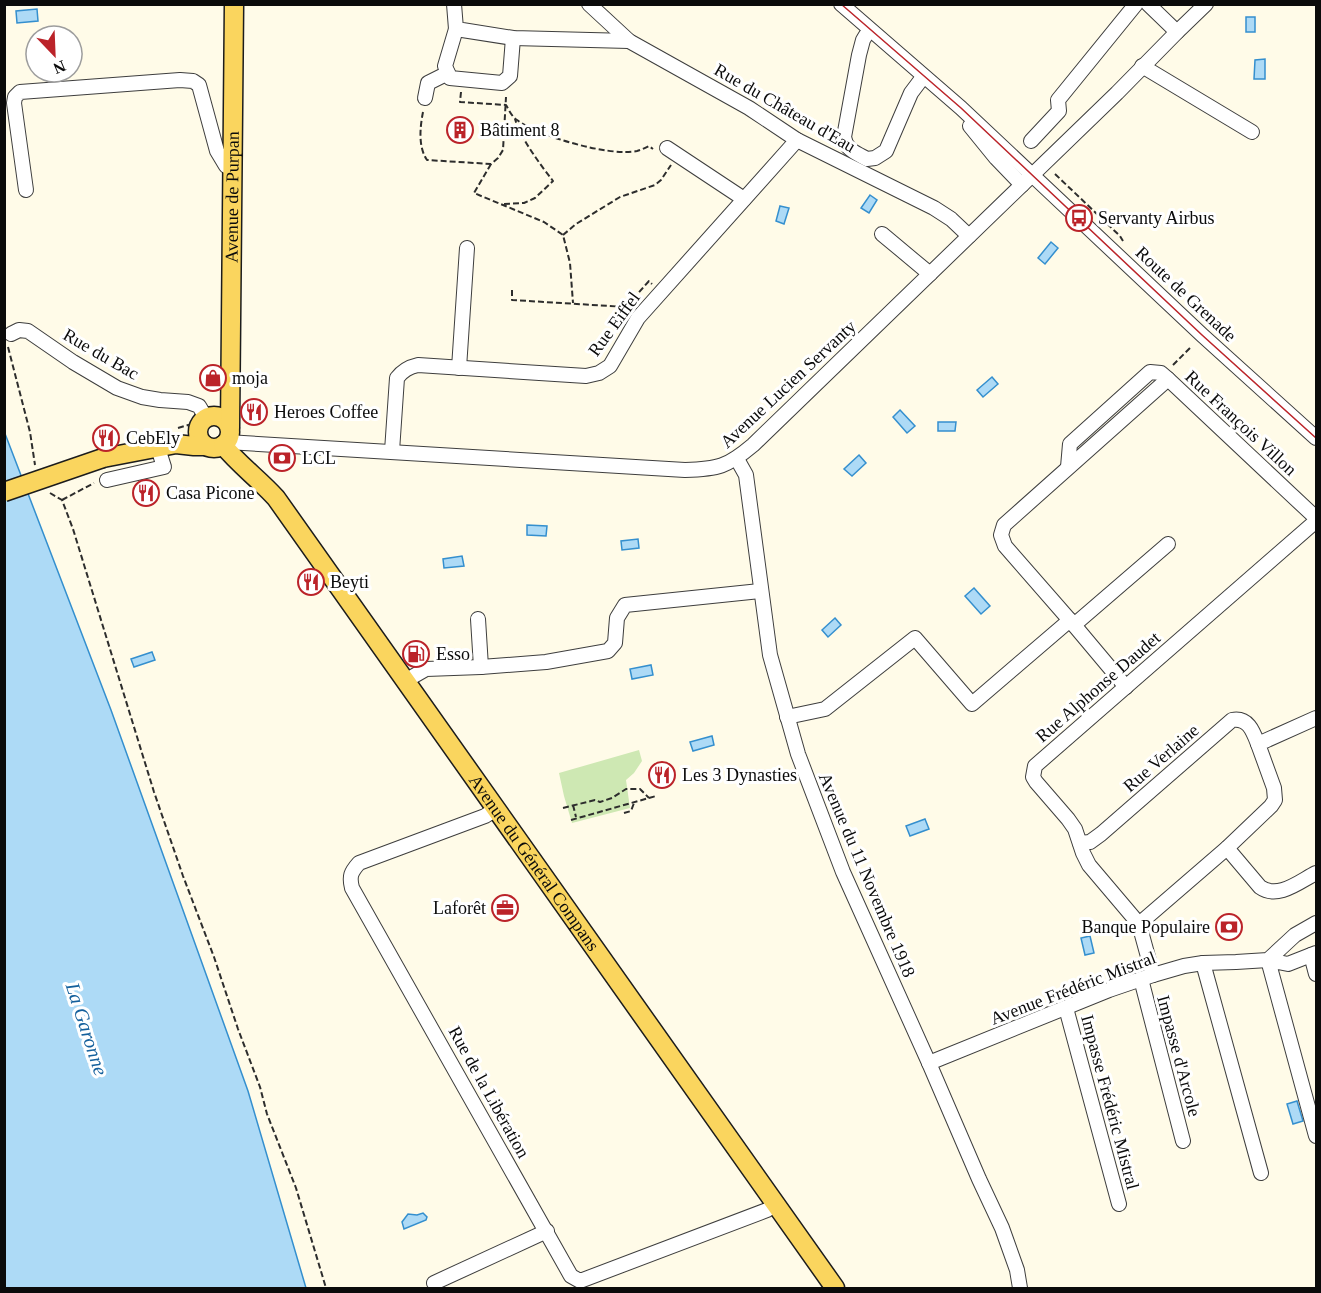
<svg xmlns="http://www.w3.org/2000/svg" width="1321" height="1293" font-family="'Times New Roman',serif">
<style>
.green{fill:#cee8b3}
.water{fill:#addaf6;stroke:#348fce;stroke-width:1.5}
.lines{fill:none;stroke-linecap:round;stroke-linejoin:round}
.minor-casing{stroke:#3e3e3e;stroke-width:16}
.major-casing{stroke:#1c1c1c;stroke-width:21}
.path{stroke:#2d2d2d;stroke-width:2;stroke-dasharray:6 3;stroke-linecap:butt}
.minor{stroke:#fff;stroke-width:14}
.major{stroke:#fad55e;stroke-width:18}
.tram{stroke:#bb2329;stroke-width:1.5}
.major-bridge-casing{stroke:#1c1c1c;stroke-width:21;stroke-linecap:butt}
.major-bridge{stroke:#fad55e;stroke-width:18}
.labels{text-anchor:middle;dominant-baseline:central;stroke-width:6;stroke-linejoin:round;paint-order:stroke}
.street-label{font-size:18px;fill:#0b0b0b;stroke:#fff}
.poi-label{font-size:18px;fill:#0b0b0b;stroke:#fff;text-anchor:start}
.water-label{font-size:20px;font-style:italic;fill:#14609c;stroke:#fff}
</style>
<rect width="100%" height="100%" fill="#fffbe8"/>
<!-- green -->
<polygon class="green" points="639,750 642,761 634,773 626,780 630,808 572,823 564,796 559,773"/>
<!-- water -->
<g class="water">
<polygon points="37,9 38,21 17,23 16,11"/>
<rect x="1246" y="17" width="9" height="15"/>
<polygon points="1265,59 1265,79 1254,79 1255,60"/>
<polygon points="870,195 877,200 869,213 861,208"/>
<polygon points="780,206 789,208 784,224 776,221"/>
<polygon points="1051,242 1058,248 1045,264 1038,258"/>
<polygon points="992,377 998,384 983,397 977,390"/>
<polygon points="900,410 915,426 907,433 893,417"/>
<polygon points="938,422 956,422 955,431 938,431"/>
<polygon points="4,431 111,710 248,1091 306,1288 5,1288"/>
<polygon points="859,455 866,463 852,476 844,469"/>
<polygon points="527,525 547,526 546,536 527,535"/>
<polygon points="638,539 639,548 622,550 621,541"/>
<polygon points="462,556 464,566 444,568 443,559"/>
<polygon points="974,588 990,606 981,614 965,596"/>
<polygon points="835,618 841,625 828,637 822,630"/>
<polygon points="152,652 155,660 134,667 131,659"/>
<polygon points="651,665 653,675 632,679 630,669"/>
<polygon points="712,736 714,745 693,751 690,742"/>
<polygon points="925,819 929,829 910,836 906,826"/>
<polygon points="1090,936 1094,953 1085,955 1081,938"/>
<polygon points="1168,1002 1173,1022 1165,1024 1160,1004"/>
<polygon points="1297,1101 1303,1121 1293,1124 1287,1104"/>
<polygon points="423,1213 427,1217 426,1220 404,1229 402,1222 408,1214 417,1215"/>
</g>
<g class="lines">
<defs>
<g id="minor">
<polyline points="454,4 456,29 513,38 629,41"/>
<polyline points="589,4 629,41 749,108 797,140 934,208 951,219 969,236"/>
<polyline points="841,4 961,108 1202,335 1316,438"/>
<polyline points="1148,4 1177,32"/>
<polyline points="456,29 445,66 450,78 502,83 510,76 513,38"/>
<path d="M866,35L863,40L859,55L844,137C846,150 856,153 867,159L875,158L886,151L911,93L920,81"/>
<polyline points="1142,66 1252,132"/>
<polyline points="425,98 428,83 448,73"/>
<polyline points="970,126 996,158 1022,185"/>
<polyline points="1031,141 1059,111 1058,100 1136,4"/>
<polyline points="667,148 744,199"/>
<polyline points="26,190 14,103 15,97 20,92 180,80 193,81 199,85 217,151 226,166 233,168"/>
<polyline points="882,234 930,274"/>
<polyline points="11,334 19,330 28,331 73,362 117,388 142,397 160,400 188,402 199,406 206,418"/>
<polyline points="459,368 467,248"/>
<path d="M227,442L685,470C718,469 727,467 753,445L1117,93L1177,32L1206,4"/>
<path d="M392,451L397,378C403,370 409,367 418,365L586,376L599,373L610,366L638,318L797,140"/>
<polyline points="737,459 746,475 770,655 798,754 843,872 929,1063 979,1179 1002,1228 1017,1270 1020,1288"/>
<polyline points="1068,467 1070,444 1150,372 1161,373 1168,379"/>
<polyline points="107,480 164,467 158,448"/>
<polyline points="478,619 481,667"/>
<polyline points="1074,625 1168,544"/>
<polyline points="405,681 426,669 481,667 546,662 608,651 615,643 617,618 625,605 760,591"/>
<polyline points="1126,687 1074,625 1005,546 1001,535 1004,525 1168,379 1316,518"/>
<polyline points="787,717 825,709 915,638 972,704 1070,620"/>
<path d="M496,809L485,816L359,863C351,872 349,876 352,888L571,1276L580,1281L767,1210L776,1204"/>
<path d="M1080,843L1090,842L1101,834L1232,720C1248,717 1253,731 1258,744"/>
<path d="M1227,848L1260,887C1278,900 1300,881 1316,873"/>
<polyline points="1139,924 1227,848 1271,806 1275,800 1274,788 1258,744 1316,718"/>
<polyline points="1316,953 1288,964 1268,960 1316,1136"/>
<polyline points="1311,955 1316,974"/>
<polyline points="1203,963 1261,1173"/>
<polyline points="1153,975 1139,924 1089,865 1083,853 1075,829 1068,819 1036,782 1033,777 1035,766 1316,521"/>
<polyline points="1141,979 1183,1141"/>
<polyline points="1066,1008 1119,1204"/>
<polyline points="929,1063 1109,990 1153,975 1184,966 1203,963 1236,962 1268,960 1295,935 1316,923"/>
<polyline points="434,1283 547,1231"/>
</g>
<g id="major">
<circle cx="214" cy="432" r="16"/>
<path id="s1" d="M230,428L234,4"/>
<path id="s2" d="M223,445C239,465 259,479 276,498L835,1288"/>
<polyline points="103,458 176,444 194,446 206,446"/>
</g>
</defs>
<!-- minor casing -->
<use href="#minor" class="minor-casing"/>
<!-- major casing -->
<use href="#major" class="major-casing"/>
<!-- path -->
<g class="path">
<path d="M461,92L460,102L506,105C509,110 512,117 517,120C538,136 610,157 637,151C641,150 645,148 649,146L653,149"/>
<path d="M423,112C420,127 418,147 427,160L491,164L498,158L503,150L506,97"/>
<polyline points="491,164 474,193 544,222 563,235 570,263 573,303"/>
<polyline points="1055,174 1120,236 1123,241"/>
<path d="M504,204L524,203L535,198L553,181C540,164 521,139 515,119"/>
<polyline points="563,235 576,224 620,197 655,185 661,180 671,165"/>
<polyline points="512,290 512,300 626,307 649,281 652,284"/>
<polyline points="8,347 30,432 35,465"/>
<polyline points="1173,365 1192,346"/>
<polyline points="178,428 195,423"/>
<polyline points="50,493 62,500 73,529 154,792 183,876 214,957 238,1029 260,1087 267,1114 296,1188 326,1288"/>
<polyline points="62,500 94,483"/>
<polyline points="573,805 576,817"/>
<polyline points="563,808 595,800 600,802 612,798 626,789 640,789 649,798"/>
<polyline points="624,813 631,811 634,803"/>
<polyline points="571,820 656,796"/>
</g>
<!-- minor -->
<use href="#minor" class="minor"/>
<!-- major -->
<use href="#major" class="major"/>
<!-- tram -->
<polyline class="tram" points="841,4 961,108 1202,335 1316,438"/>
<defs>
<polyline id="major-bridge" points="4,492 103,458"/>
</defs>
<!-- major-bridge casing -->
<use href="#major-bridge" class="major-bridge-casing"/>
<!-- major-bridge -->
<use href="#major-bridge" class="major-bridge"/>
</g>
<!-- icons -->
<defs>
<symbol id="building-ring" viewBox="-11 -11 22 22"><circle r="9.5" fill="#fff" stroke="#bb2329" stroke-width="1.5"/><path d="M-4-6H4V6H1V3H-1V6H-4ZM-2.5-4.3h1.7v1.8h-1.7ZM.8-4.3h1.7v1.8H.8ZM-2.5-1h1.7V.8h-1.7ZM.8-1h1.7V.8H.8Z" fill="#bb2329"/></symbol>
<symbol id="bus-ring" viewBox="-11 -11 22 22"><circle r="9.5" fill="#fff" stroke="#bb2329" stroke-width="1.5"/><path d="M-5-6H5V4H4V6H2V4H-2V6H-4V4H-5ZM-3.5-4V0h7V-4ZM-3.5 1.2v1.5H-2V1.2ZM2 1.2v1.5H3.5V1.2Z" fill="#bb2329"/></symbol>
<symbol id="shop-ring" viewBox="-11 -11 22 22"><circle r="9.5" fill="#fff" stroke="#bb2329" stroke-width="1.5"/><path d="M-5-2.5h2.3a2.7 3.5 0 0 1 5.4 0H5L5.5 6h-11ZM-1.5-2.5h3a1.5 2.3 0 0 0-3 0Z" fill="#bb2329"/></symbol>
<symbol id="restaurant-ring" viewBox="-11 -11 22 22"><circle r="9.5" fill="#fff" stroke="#bb2329" stroke-width="1.5"/><path d="M-5-6h1v4h1v-4h1v4h1v-4h1v5L-1.5 .5V6h-2V.5L-5-1ZM5-6V6H3V1.5H1.5Q1.5-4 5-6Z" fill="#bb2329"/></symbol>
<symbol id="bank-ring" viewBox="-11 -11 22 22"><circle r="9.5" fill="#fff" stroke="#bb2329" stroke-width="1.5"/><path d="M-6-4H6V4H-6ZM0-2.3a2.3 2.3 0 1 0 0 4.6a2.3 2.3 0 1 0 0-4.6Z" fill="#bb2329"/></symbol>
<symbol id="fuel-ring" viewBox="-11 -11 22 22"><circle r="9.5" fill="#fff" stroke="#bb2329" stroke-width="1.5"/><path d="M-5.5-6h7V0h2V4h1.3V-2.5L3-4.5l.8-.8L6-3V5H2.5V1h-1V6h-7ZM-4.2-4.7v3.2H.2V-4.7Z" fill="#bb2329"/></symbol>
<symbol id="office-ring" viewBox="-11 -11 22 22"><circle r="9.5" fill="#fff" stroke="#bb2329" stroke-width="1.5"/><path d="M-6-3h4V-5.5h4V-3h4V5H-6ZM-1-4.5V-3h2v-1.5ZM-6 0V1H6V0Z" fill="#bb2329"/></symbol>
</defs>
<g fill-rule="evenodd">
<use href="#building-ring" x="445" y="115" width="30" height="30"/>
<use href="#bus-ring" x="1064" y="203" width="30" height="30"/>
<use href="#shop-ring" x="198" y="363" width="30" height="30"/>
<use href="#restaurant-ring" x="239" y="397" width="30" height="30"/>
<use href="#restaurant-ring" x="91" y="423" width="30" height="30"/>
<use href="#bank-ring" x="267" y="443" width="30" height="30"/>
<use href="#restaurant-ring" x="131" y="478" width="30" height="30"/>
<use href="#restaurant-ring" x="296" y="567" width="30" height="30"/>
<use href="#fuel-ring" x="401" y="639" width="30" height="30"/>
<use href="#restaurant-ring" x="647" y="760" width="30" height="30"/>
<use href="#office-ring" x="490" y="893" width="30" height="30"/>
<use href="#bank-ring" x="1214" y="912" width="30" height="30"/>
</g>
<g class="labels">
<!-- street labels -->
<g class="street-label">
<text transform="translate(785 108) rotate(30)">Rue du Château d'Eau</text>
<text stroke="none"><textPath href="#s1" startOffset="231">Avenue de Purpan</textPath></text>
<text transform="translate(1186 294) rotate(43)">Route de Grenade</text>
<text transform="translate(614 324) rotate(-54)">Rue Eiffel</text>
<text transform="translate(101 354) rotate(30)">Rue du Bac</text>
<text transform="translate(788 384) rotate(-43)">Avenue Lucien Servanty</text>
<text transform="translate(1241 423) rotate(43)">Rue François Villon</text>
<text transform="translate(1098 687) rotate(-41)">Rue Alphonse Daudet</text>
<text transform="translate(1161 758) rotate(-41)">Rue Verlaine</text>
<text stroke="none"><textPath href="#s2" startOffset="522">Avenue du Général Compans</textPath></text>
<text transform="translate(867 875) rotate(67)">Avenue du 11 Novembre 1918</text>
<text transform="translate(1073 988) rotate(-21)">Avenue Frédéric Mistral</text>
<text transform="translate(1179 1056) rotate(75)">Impasse d'Arcole</text>
<text transform="translate(489 1092) rotate(61)">Rue de la Libération</text>
<text transform="translate(1110 1102) rotate(75)">Impasse Frédéric Mistral</text>
</g>
<!-- poi labels -->
<g class="poi-label">
<text x="480" y="130">Bâtiment 8</text>
<text x="1098" y="218">Servanty Airbus</text>
<text x="232" y="378">moja</text>
<text x="274" y="412">Heroes Coffee</text>
<text x="126" y="438">CebEly</text>
<text x="302" y="458">LCL</text>
<text x="166" y="493">Casa Picone</text>
<text x="330" y="582">Beyti</text>
<text x="436" y="654">Esso</text>
<text x="682" y="775">Les 3 Dynasties</text>
<text x="486" y="908" text-anchor="end">Laforêt</text>
<text x="1210" y="927" text-anchor="end">Banque Populaire</text>
</g>
<!-- water labels -->
<g class="water-label">
<text transform="translate(87 1029) rotate(72)">La Garonne</text>
</g>
</g>
<!-- border -->
<rect width="1321" height="1293" fill="none" stroke="#0b0b0b" stroke-width="12"/>
<!-- north arrow -->
<g transform="translate(54 54) rotate(157)"><circle r="28" fill="#ffffff" stroke="#9d9d9d" stroke-width="1.5"/>
<path d="M0-4.5L10 22L0 15L-10 22Z" fill="#bb2329"/>
<text y="-9" font-size="16" font-weight="bold" text-anchor="middle" fill="#0b0b0b">N</text>
</g>
</svg>
